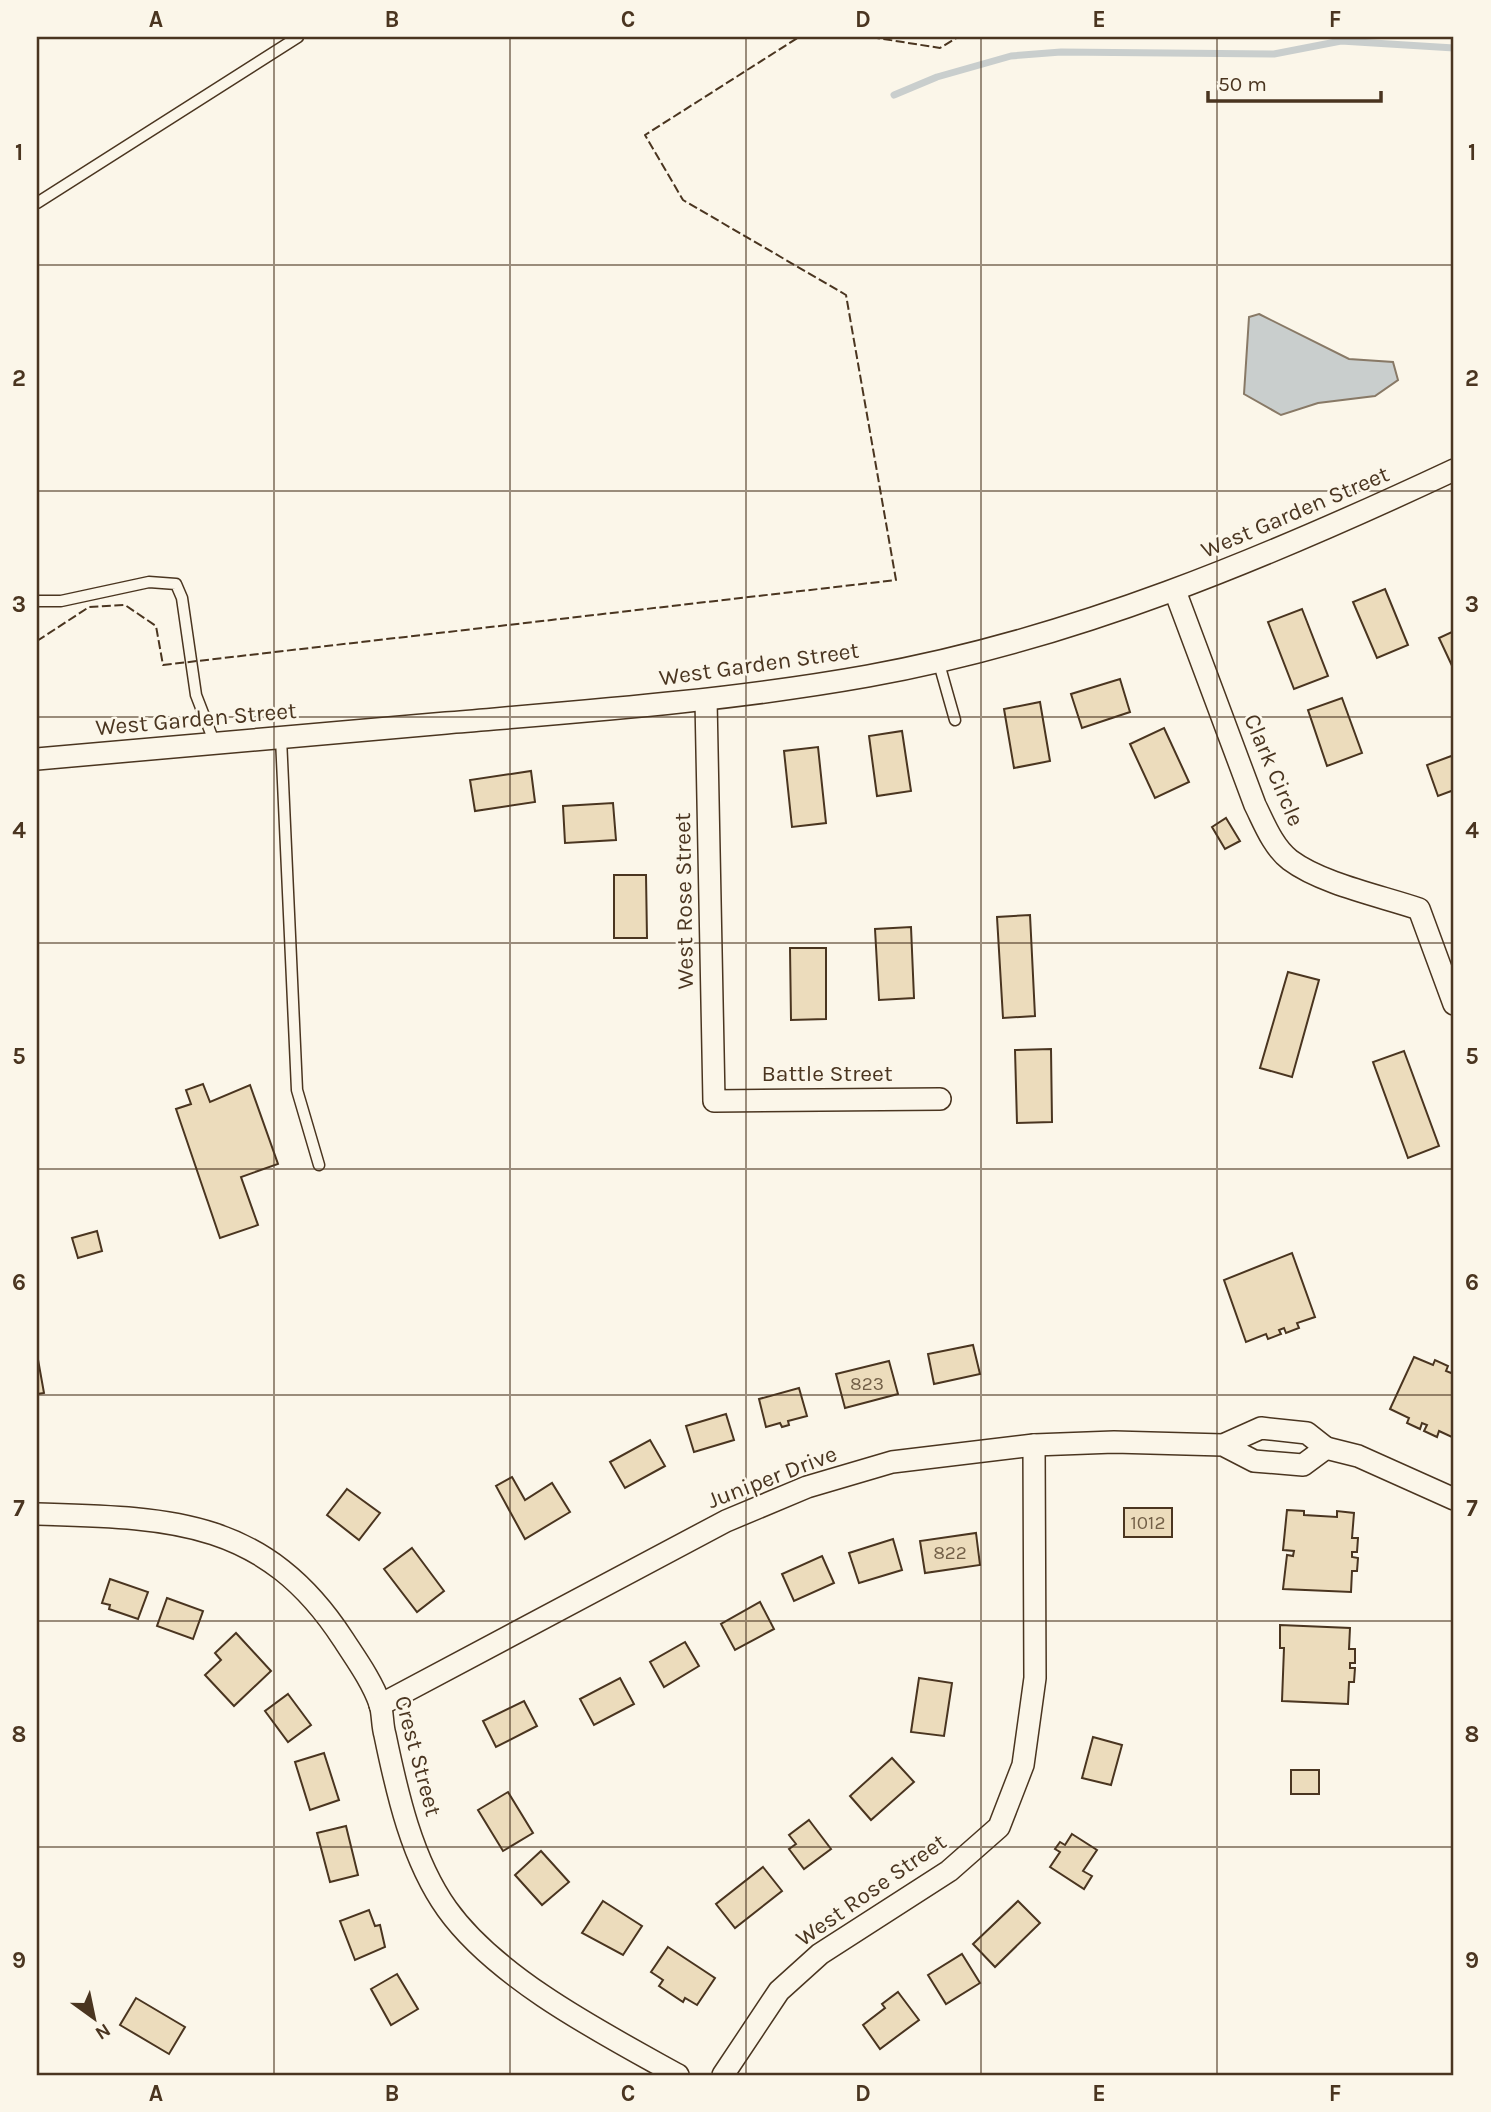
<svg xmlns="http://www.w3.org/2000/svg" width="1491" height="2112" font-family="Karla,sans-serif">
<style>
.water{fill:#c9cecd;stroke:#887966;stroke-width:2}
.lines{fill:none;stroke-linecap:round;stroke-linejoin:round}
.stream{stroke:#c9cecd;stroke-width:7}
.building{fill:#ecdcbc;stroke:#4a3520;stroke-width:2}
.service-casing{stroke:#4a3520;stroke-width:13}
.minor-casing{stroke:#4a3520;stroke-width:24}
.service{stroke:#fbf6e9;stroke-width:10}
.minor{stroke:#fbf6e9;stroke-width:21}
.fence{stroke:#4a3520;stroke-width:2;stroke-dasharray:9 3.5;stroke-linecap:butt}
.grid{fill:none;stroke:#4a3520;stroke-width:2;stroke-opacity:0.55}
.labels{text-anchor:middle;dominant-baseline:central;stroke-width:5;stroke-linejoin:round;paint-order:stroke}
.number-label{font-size:19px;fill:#725f47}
.street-label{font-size:23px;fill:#4a3520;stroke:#fbf6e9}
.neatline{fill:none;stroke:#4a3520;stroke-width:2.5}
.grid-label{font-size:23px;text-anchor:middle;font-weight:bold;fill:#4a3520}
</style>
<rect width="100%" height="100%" fill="#fbf6e9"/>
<!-- water -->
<polygon class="water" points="1259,314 1349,359 1393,362 1398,380 1375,396 1318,403 1281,415 1244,394 1249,317"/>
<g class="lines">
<!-- stream -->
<polyline class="stream" points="894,95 937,77 1011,56 1061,52 1274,54 1341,41 1454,48"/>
</g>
<!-- building -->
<g class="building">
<polygon points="1385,589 1408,645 1377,658 1353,602"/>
<polygon points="1302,609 1328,676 1294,689 1268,622"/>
<polygon points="1454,631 1454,670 1439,638"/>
<polygon points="1120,679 1130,712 1082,728 1071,694"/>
<polygon points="1342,698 1362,753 1327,766 1308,710"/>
<polygon points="1040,702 1050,761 1014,768 1004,709"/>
<polygon points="1164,728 1189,782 1155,798 1130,744"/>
<polygon points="902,731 911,791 877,796 869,736"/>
<polygon points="818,747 826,823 792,827 784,751"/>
<polygon points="1454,755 1454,790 1438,796 1427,765"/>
<polygon points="531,771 535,802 475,811 470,780"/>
<polygon points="613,803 616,840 565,843 563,806"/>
<polygon points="1226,818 1240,841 1225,849 1212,827"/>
<polygon points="614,875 646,875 647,938 614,938"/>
<polygon points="1030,915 1035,1016 1003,1018 997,917"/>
<polygon points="911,927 914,998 879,1000 875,929"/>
<polygon points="790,948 826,948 826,1019 791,1020"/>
<polygon points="1288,972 1319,980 1292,1077 1260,1068"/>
<polygon points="1051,1049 1052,1122 1017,1123 1015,1050"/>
<polygon points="1404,1051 1439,1146 1408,1158 1373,1062"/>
<polygon points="203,1084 210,1102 250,1085 278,1164 241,1177 258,1225 220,1238 176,1109 191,1104 186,1090"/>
<polygon points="97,1231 102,1251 78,1258 72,1238"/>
<polygon points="1292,1253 1315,1317 1297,1323 1299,1328 1286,1333 1284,1328 1279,1330 1281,1334 1268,1339 1266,1334 1246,1342 1224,1280"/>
<polygon points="973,1345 980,1374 934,1384 928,1354"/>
<polygon points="37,1354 44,1393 37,1394"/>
<polygon points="1414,1357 1433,1365 1435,1360 1448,1366 1446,1371 1451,1373 1454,1368 1454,1438 1439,1431 1437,1437 1424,1431 1427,1425 1422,1423 1420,1429 1407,1423 1409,1418 1390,1409"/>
<polygon points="889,1361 898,1394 845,1408 836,1374"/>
<polygon points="799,1388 807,1416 788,1421 789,1425 782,1427 780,1423 766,1427 759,1399"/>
<polygon points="726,1414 734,1440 694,1452 686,1426"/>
<polygon points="650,1440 665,1466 625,1488 610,1462"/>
<polygon points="512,1477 525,1500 552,1483 570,1512 525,1539 496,1486"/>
<polygon points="347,1489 380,1513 359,1540 327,1515"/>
<rect x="1124" y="1508" width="48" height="29"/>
<polygon points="1287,1510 1304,1511 1304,1515 1337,1517 1337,1511 1354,1513 1352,1538 1358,1538 1357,1552 1352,1552 1352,1557 1358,1558 1357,1571 1352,1571 1351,1592 1283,1589 1287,1555 1293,1556 1294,1551 1283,1550"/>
<polygon points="976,1533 980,1565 925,1573 920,1541"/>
<polygon points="893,1539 902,1570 859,1583 849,1553"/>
<polygon points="412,1548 444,1591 417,1612 384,1569"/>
<polygon points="822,1556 834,1583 794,1601 782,1574"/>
<polygon points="110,1579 148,1592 138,1619 109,1609 110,1605 102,1603"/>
<polygon points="167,1598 203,1611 193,1639 157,1626"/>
<polygon points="760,1602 774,1629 735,1650 721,1624"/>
<polygon points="1280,1625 1350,1628 1349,1649 1355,1649 1355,1663 1350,1663 1350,1668 1355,1668 1354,1682 1349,1682 1348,1704 1282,1701 1284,1648 1280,1648"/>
<polygon points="236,1633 271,1671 234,1706 205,1675 221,1660 215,1653"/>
<polygon points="685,1642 699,1666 664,1687 650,1662"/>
<polygon points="620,1678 634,1704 594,1725 580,1699"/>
<polygon points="919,1678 952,1683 944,1736 911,1732"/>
<polygon points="288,1694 311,1725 288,1742 265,1711"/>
<polygon points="524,1701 537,1726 496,1747 483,1721"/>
<polygon points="1093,1737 1122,1745 1111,1785 1082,1778"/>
<polygon points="324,1753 339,1800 310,1810 295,1762"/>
<polygon points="892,1758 914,1782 871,1820 850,1796"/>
<rect x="1291" y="1770" width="28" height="24"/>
<polygon points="508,1792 533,1833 503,1851 478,1810"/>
<polygon points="809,1820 831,1849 804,1869 789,1849 796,1844 789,1835"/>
<polygon points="346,1826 358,1875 330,1882 317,1833"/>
<polygon points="1072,1834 1097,1850 1083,1871 1092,1876 1084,1889 1050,1867 1060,1852 1055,1849 1060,1842 1065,1845"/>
<polygon points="541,1851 569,1882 542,1905 515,1875"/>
<polygon points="763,1867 782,1891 735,1928 716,1904"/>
<polygon points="603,1901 642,1926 623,1955 582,1933"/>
<polygon points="1018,1901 1040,1923 995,1967 973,1944"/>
<polygon points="369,1910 375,1926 380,1925 385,1947 355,1960 340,1921"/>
<polygon points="668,1947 715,1978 697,2005 685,1998 683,2002 659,1986 663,1980 651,1972"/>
<polygon points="962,1954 980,1983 946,2004 928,1975"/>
<polygon points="397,1974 418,2009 391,2025 371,1989"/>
<polygon points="898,1992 919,2020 880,2049 863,2025 885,2008 882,2004"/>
<polygon points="136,1998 185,2027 169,2054 120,2025"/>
</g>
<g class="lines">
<defs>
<g id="service">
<polyline points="37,203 298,37"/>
<polyline points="37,601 61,601 149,582 176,584 182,598 196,695 215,744"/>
<polyline points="938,660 955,720"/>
<polyline points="281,738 297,1090 319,1165"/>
</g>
<g id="minor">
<path d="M1175,591L1255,805C1264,823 1273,847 1290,860C1322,884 1381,896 1419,909L1454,1004"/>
<polyline points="706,700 714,1101 940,1099"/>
<path d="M37,759C173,747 309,735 446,723C587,711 728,701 868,676C1074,639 1266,558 1454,470"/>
<polyline points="1326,1448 1358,1456 1454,1499"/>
<path d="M37,1514C169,1518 264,1518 343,1639C356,1659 372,1681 380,1704C383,1713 382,1725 385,1735C397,1793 412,1860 447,1909C497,1979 604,2034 678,2075"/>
<polyline points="380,1705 726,1521 807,1487 892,1462 1034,1445 1114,1442 1223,1445 1261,1428 1307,1433 1326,1448 1303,1465 1254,1461 1223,1445"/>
<polyline points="723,2075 779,1991 820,1954 949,1871 999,1827 1023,1765 1035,1678 1034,1445"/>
</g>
</defs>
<!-- service casing -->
<use href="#service" class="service-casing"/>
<!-- minor casing -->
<use href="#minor" class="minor-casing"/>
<!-- service -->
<use href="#service" class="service"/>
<!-- minor -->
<use href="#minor" class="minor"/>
<!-- fence -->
<g class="fence">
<polyline points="871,37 940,48 958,37"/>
<polyline points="37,641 89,607 125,605 156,626 163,665 896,580 846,295 683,200 645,135 799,37"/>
</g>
</g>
<!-- grid -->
<path class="grid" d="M274,37V2075M510,37V2075M746,37V2075M981,37V2075M1217,37V2075M37,265H1454M37,491H1454M37,717H1454M37,943H1454M37,1169H1454M37,1395H1454M37,1621H1454M37,1847H1454"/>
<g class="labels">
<!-- number labels -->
<g class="number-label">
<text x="867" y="1384">823</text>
<text x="1148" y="1523">1012</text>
<text x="950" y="1553">822</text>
</g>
<!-- street labels -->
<g class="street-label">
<text transform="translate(1295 512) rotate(-23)">West Garden Street</text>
<text transform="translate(759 664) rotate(-8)">West Garden Street</text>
<text transform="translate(196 719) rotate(-5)">West Garden Street</text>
<text transform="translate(1274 770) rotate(67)">Clark Circle</text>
<text transform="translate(684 901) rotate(-91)">West Rose Street</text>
<text x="827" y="1073">Battle Street</text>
<text transform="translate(772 1477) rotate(-21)">Juniper Drive</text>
<text transform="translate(418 1756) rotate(75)">Crest Street</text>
<text transform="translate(871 1890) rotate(-35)">West Rose Street</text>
</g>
</g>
<!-- border -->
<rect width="1491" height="2112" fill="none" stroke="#fbf6e9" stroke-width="77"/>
<!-- north arrow -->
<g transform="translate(94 2018) rotate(147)" stroke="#fbf6e9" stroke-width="5" paint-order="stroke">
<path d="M0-5L12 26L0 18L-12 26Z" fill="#4a3520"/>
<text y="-10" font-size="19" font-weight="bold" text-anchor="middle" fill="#4a3520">N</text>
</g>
<!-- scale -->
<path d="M1208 91v10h173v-10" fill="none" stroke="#4a3520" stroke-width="3.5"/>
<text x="1218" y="91" font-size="21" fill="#4a3520" stroke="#fbf6e9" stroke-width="5" paint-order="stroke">50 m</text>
<rect x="38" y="38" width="1414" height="2036" class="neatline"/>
<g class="grid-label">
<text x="156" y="27">A</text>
<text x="392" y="27">B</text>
<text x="628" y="27">C</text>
<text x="863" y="27">D</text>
<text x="1099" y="27">E</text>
<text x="1335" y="27">F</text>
<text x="19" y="160">1</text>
<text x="1472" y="160">1</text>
<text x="19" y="386">2</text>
<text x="1472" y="386">2</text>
<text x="19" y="612">3</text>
<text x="1472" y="612">3</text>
<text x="19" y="838">4</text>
<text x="1472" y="838">4</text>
<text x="19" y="1064">5</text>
<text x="1472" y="1064">5</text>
<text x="19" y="1290">6</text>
<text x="1472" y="1290">6</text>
<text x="19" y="1516">7</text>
<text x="1472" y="1516">7</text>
<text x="19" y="1742">8</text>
<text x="1472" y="1742">8</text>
<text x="19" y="1968">9</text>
<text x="1472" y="1968">9</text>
<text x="156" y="2101">A</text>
<text x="392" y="2101">B</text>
<text x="628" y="2101">C</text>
<text x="863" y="2101">D</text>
<text x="1099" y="2101">E</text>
<text x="1335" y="2101">F</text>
</g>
</svg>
